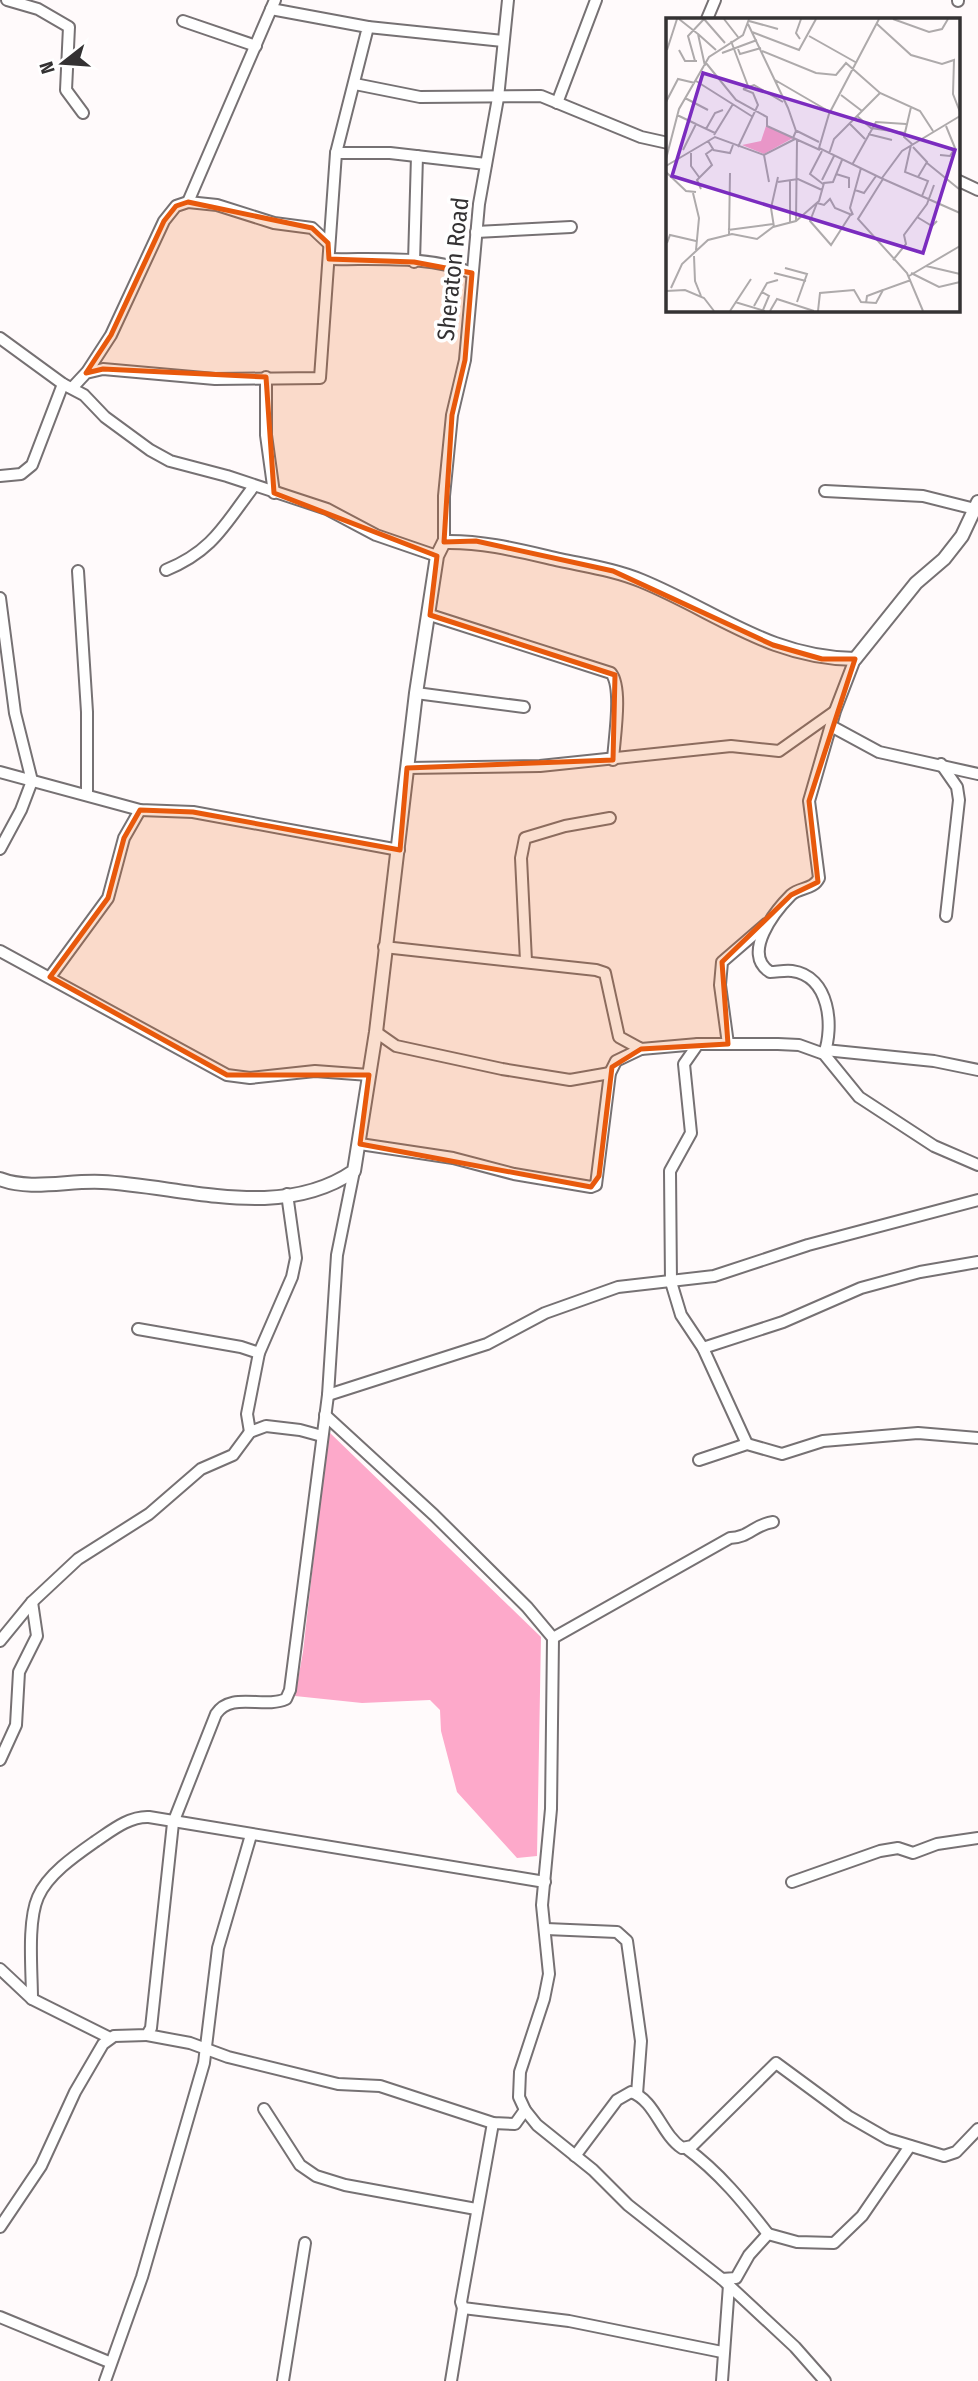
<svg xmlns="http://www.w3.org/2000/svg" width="978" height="2381" font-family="'Fira Sans Condensed',sans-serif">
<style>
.forest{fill:#fda9ca}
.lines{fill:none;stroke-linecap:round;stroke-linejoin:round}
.minor-casing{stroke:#767173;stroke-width:14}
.tertiary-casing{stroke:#767173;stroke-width:16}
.minor{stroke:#fff;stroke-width:10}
.tertiary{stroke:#fff;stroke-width:12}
.marked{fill:#e8590c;fill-opacity:0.2;stroke:#e8590c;stroke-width:5;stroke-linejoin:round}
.labels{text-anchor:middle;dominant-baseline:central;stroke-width:7;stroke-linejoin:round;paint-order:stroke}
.street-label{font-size:24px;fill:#343233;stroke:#fff}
.inset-road{fill:none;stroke:#aeaaab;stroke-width:2}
.view{fill:#7b2cbf;fill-opacity:0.15;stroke:#7b2cbf;stroke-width:3.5}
.inset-edge{fill:none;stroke:#343233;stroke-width:3.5}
</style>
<rect width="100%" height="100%" fill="#fffafb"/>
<!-- forest -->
<polygon class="forest" points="328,1431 541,1637 537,1856 517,1858 457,1792 441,1731 440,1710 430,1700 362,1703 295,1696 303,1652"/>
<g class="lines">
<defs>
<g id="minor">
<polyline points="7,0 38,9 69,27 66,90 83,113"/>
<polyline points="958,1 958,0"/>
<polyline points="271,9 368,27 336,153"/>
<polyline points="707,19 715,0"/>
<polyline points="183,21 256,46"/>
<polyline points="368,27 503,41"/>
<polyline points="355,84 420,97 541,96 641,137 668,143"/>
<polyline points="557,103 596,0"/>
<polyline points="959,181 978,190"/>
<polyline points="188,202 275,0"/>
<polyline points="476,232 571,227"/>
<path d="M329,259C375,260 430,255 472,273"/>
<polyline points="414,262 417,156"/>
<polyline points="0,338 63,384 84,395 105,417 150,450 170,461 227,476 327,509 376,535 437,556"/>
<polyline points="87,372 111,335 164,221 176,206 188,202 217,205 274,223 312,228 328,243"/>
<polyline points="266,377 266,435 274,493"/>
<polyline points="72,388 86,373 103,369 215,379 320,378 336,153 390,153 486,164"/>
<polyline points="0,476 21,474 32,465 63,384"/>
<polyline points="825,491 923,496 975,509"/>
<polyline points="444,542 444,496 452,415 465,360 479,204 498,98 508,0"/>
<path d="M166,570C213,551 225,524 254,486"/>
<polyline points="78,571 87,712 87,795"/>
<polyline points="0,598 15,713 32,781 21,810 0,849"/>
<path d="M430,615L611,673C623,688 614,740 613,760"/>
<polyline points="416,693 524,707"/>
<polyline points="831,726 879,752 978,774"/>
<polyline points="941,764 957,787 959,800 946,916"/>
<polyline points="407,768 540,766 731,746 779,751 834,712"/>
<polyline points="0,772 140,810 193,812 399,850"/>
<polyline points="384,947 596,970 605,973 619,1037 641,1049 698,1044 778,1044 799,1045 824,1054 859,1097 934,1146 978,1165"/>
<polyline points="0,951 227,1075 250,1078 315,1071 369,1075"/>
<polyline points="526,961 521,858 525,838 565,826 610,818"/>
<polyline points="50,977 108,898 124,838 140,810"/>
<polyline points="376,1032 396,1046 502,1069 570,1080 610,1073"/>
<polyline points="698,1044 684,1064 691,1133 670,1171 671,1282 681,1315 703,1348 747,1444"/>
<polyline points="728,1044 720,985 722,962 766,924"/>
<polyline points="825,1050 934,1061 978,1070"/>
<path d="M824,1054C834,1027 830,976 792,971C785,970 777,972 770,972C741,954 775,911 791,895C800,887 813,890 819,878L809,801L835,711L855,659"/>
<polyline points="360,1144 453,1158 514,1174 591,1187 596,1185 610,1073 616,1061 641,1049"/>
<polyline points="138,1329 241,1347 259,1353"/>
<polyline points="703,1348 783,1322 861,1288 920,1272 978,1262"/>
<polyline points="328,1395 487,1344 545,1313 618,1287 714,1276 808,1245 978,1200"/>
<polyline points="325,1415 434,1515 527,1607 553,1638 551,1809 542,1905 549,1974 544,1999 520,2072 519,2097 525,2110 537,2125 593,2170 628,2205 722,2279 795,2347 825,2381"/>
<polyline points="250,1432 247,1414 259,1353 292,1277 296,1258 287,1194"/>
<polyline points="699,1460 747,1444 782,1454 823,1441 918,1433 978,1438"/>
<path d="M553,1638L730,1538C748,1538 755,1524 773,1522"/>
<polyline points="0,1641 32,1602 78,1559 149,1514 201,1469 233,1455 250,1432 266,1426 300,1430 322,1436"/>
<polyline points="0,1760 16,1725 19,1672 37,1636 32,1602"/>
<polyline points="792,1882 880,1851 898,1848 913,1853 937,1844 978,1838"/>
<polyline points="546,1929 617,1932 627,1941 641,2041 637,2094"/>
<polyline points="0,1969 32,1999 110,2038"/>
<path d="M32,1999C32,1971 27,1922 38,1897C48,1874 76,1855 96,1841C111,1831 129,1816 149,1817L545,1882"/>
<polyline points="147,2035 190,2043 228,2057 338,2084 380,2086 493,2123 515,2124 525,2110"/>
<polyline points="264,2109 300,2165 316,2176 345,2185 476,2209"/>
<polyline points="493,2123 461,2302 463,2308 569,2321 722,2352"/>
<path d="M686,2148C719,2172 744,2203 768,2234"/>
<path d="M575,2156L617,2100L631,2092C655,2100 661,2134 682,2148L692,2146L776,2063L848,2116L888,2139L944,2156L956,2152L978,2129"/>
<path d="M0,2227L41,2166L75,2092L103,2044L114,2036L147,2035L151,2028L173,1823L216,1714C231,1691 264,1709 286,1699L290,1690L328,1395L337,1255L354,1171"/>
<polyline points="722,2279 736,2278 749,2255 768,2234 797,2242 834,2243 862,2216 910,2146"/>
<polyline points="0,2317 109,2362"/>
<polyline points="105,2381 142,2277 204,2063 218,1948 251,1835"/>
<polyline points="283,2381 305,2243"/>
<polyline points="451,2381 463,2308"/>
<polyline points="722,2381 729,2285"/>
</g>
<path id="tertiary" d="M0,1179C31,1191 69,1180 102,1182C183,1186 280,1222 354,1171L376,1032L416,693L437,556L444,542C484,541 521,551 560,560C588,566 616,570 642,581C717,612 770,658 855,659L916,583L944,559L962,536L978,502"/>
</defs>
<!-- minor casing -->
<use href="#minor" class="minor-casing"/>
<!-- tertiary casing -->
<use href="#tertiary" class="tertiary-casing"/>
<!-- minor -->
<use href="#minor" class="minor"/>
<!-- tertiary -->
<use href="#tertiary" class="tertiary"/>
</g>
<!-- marked area -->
<path class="marked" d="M188,202L312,228L328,243L329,259L414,262L472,273L465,360L452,415L444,542L476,541L613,571L773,645L822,659H855L809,801L818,882L791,895L722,962L728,1044L641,1049L612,1067L599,1176L591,1187L360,1144L369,1075H227L50,977L108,898L124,838L140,810L193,812L400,850L407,768L613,760L615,675L430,615L437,556L274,493L266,377L103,369L86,373L111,335L164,221L176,206Z"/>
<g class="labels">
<!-- street labels -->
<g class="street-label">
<text transform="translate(453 269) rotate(-84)">Sheraton Road</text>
</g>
</g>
<!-- overview -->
<g transform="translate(666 18)">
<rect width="294" height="294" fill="#fffafb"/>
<path d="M100,108L127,120L98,136L76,127L95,123Z" fill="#fda9ca"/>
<path class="inset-road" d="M13,1L32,16L39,48M38,1L59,25M58,1L72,19M213,1L163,96L153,130L217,161L192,201L241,255L257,293M227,1L263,14L276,11L282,1M83,3L112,11M82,6L122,90L130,113L127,120M211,6L245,37L276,46L288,42L287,76L294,94M86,14L133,32L150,1M32,16L50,32M143,18L191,45M134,21L130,15L135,1M65,23L82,68M72,31L74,36L95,30M1,32L11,1M13,32L19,43H31M96,33L150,55L170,57L180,45L214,75L254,93L267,113M56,35L91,22M29,43L22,18L38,1M40,45L70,82L101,99V108L154,132M109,62L164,94M30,63L87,99M77,71L88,67L117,84M175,77L196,93M19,80L42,92M0,84L12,61L29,65M245,89L238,119L246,126M11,97L30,106M191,98L205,110L239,115M184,106L199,121M40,111L49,95L57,92M129,112L153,124M202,116L226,122M48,117L67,86M245,127L239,154L262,163L256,178M72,129L92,87L87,75L77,71M247,129L261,144L252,159M17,132L30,106L49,115M47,132L64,135L67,127M156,133L144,156L157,166M25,135V148L33,159M163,136L168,121L214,75M98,137L103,164M274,137L284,138L289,130L280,108M0,141L13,91L43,39L77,17L83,1M261,145L293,171M186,147L210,104L240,106M0,148L49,119L98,137L129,121M0,154L20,173L30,174M170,156L183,160V170M216,160L236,133L294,98M217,161L294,195M156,162L168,138M112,164L132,161L156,172M35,171L31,162L46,147L40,136L47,131L42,123M189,172L198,175L210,158M27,175L33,200L30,232M151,185L144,203L165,227L185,196M151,185L158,187L164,181L169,190L186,197M187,197L184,190L195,150M251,199L266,208L271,203M130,203L131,122M124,205V163M108,209L105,190L112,159M62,212L107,206M63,217L64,155M1,225L4,217L30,223M28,238L29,263L35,278M227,242L240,226L238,217L261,186L268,167M260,248L294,256M119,250L141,256L131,284M108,255L140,263M245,255L273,269L294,264M243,258L294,228M5,270L16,246L42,222L66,216L91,221L107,209L130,203L153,183L158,165L167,164L176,142M0,273L19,272L38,280L48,293M96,274L103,278L97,292M69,284L99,293M200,285L201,278L217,272M88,288L101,265L112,262M64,293L85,261M104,293L111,281L148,293M152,293L154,275L188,272L195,284L210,285L217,272L245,262"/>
<path class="view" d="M37,55L289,132L257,235L6,158Z"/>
<rect width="294" height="294" class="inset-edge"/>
</g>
<!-- north arrow -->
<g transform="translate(63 63) rotate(253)" stroke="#ffffff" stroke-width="5" paint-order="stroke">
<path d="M0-5L12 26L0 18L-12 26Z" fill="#343233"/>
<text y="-10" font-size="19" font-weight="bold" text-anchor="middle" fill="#343233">N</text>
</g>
</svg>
